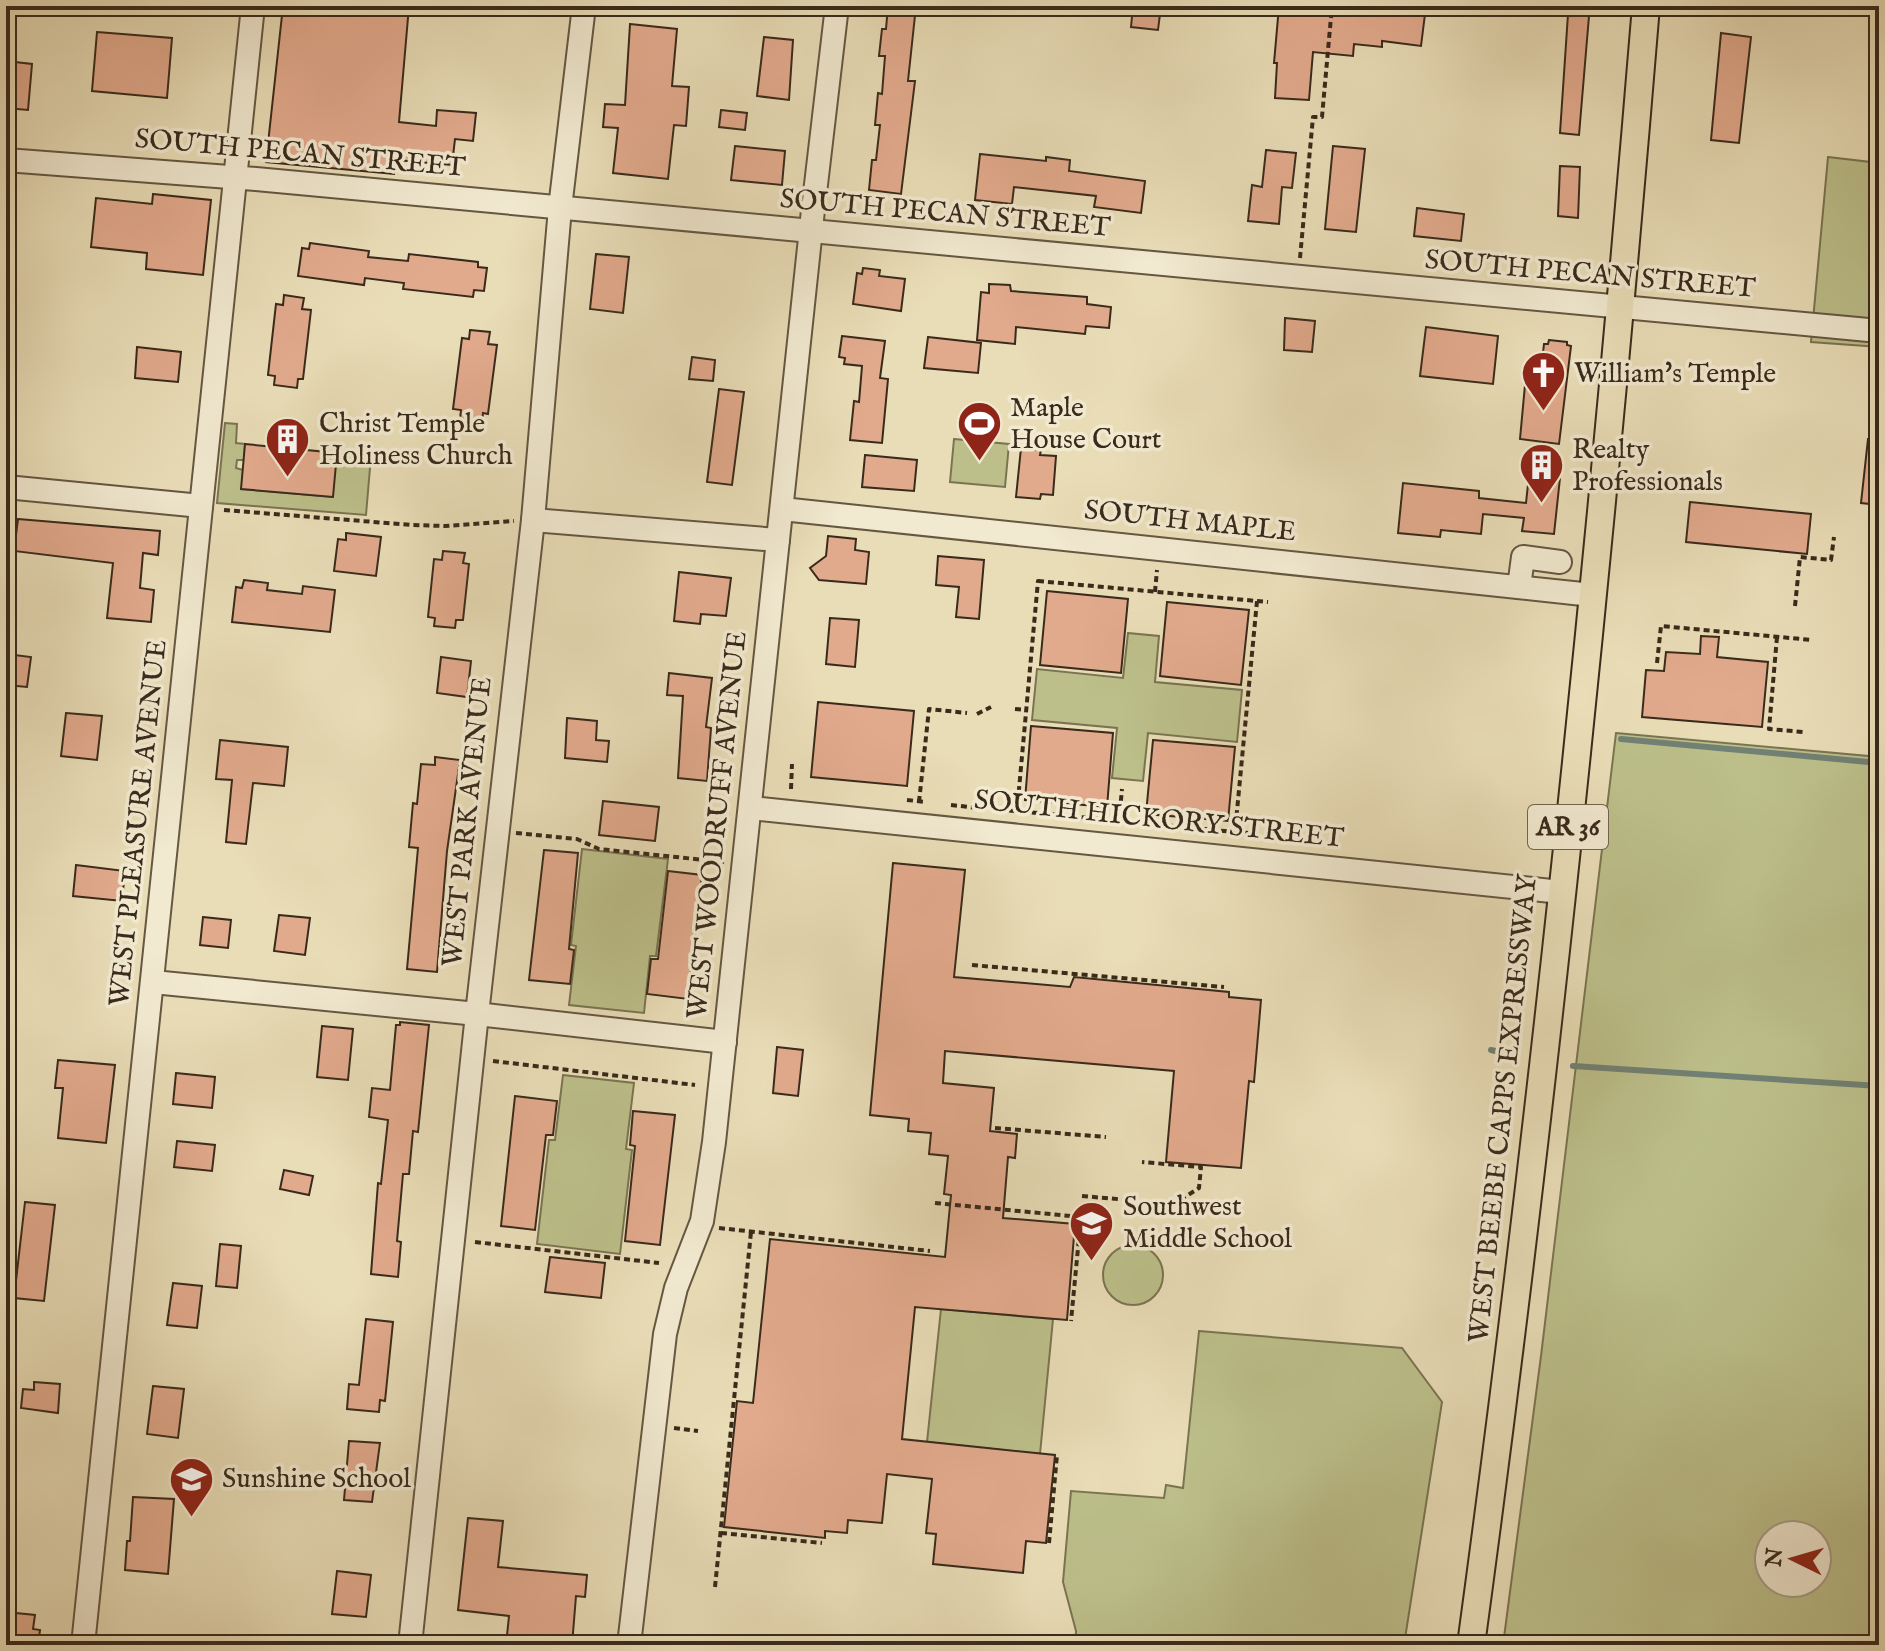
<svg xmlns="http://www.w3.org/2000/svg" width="1885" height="1651" font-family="'IM FELL English',serif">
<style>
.green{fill:#bcbf8a;stroke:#7a7452;stroke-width:2;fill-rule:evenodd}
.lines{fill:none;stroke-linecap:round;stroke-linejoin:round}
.stream{stroke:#718174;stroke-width:6}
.building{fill:#e2aa8d;stroke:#392a1b;stroke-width:2}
.minor-casing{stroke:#655742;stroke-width:26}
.major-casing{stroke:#392a1b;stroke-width:30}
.path{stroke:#392a1b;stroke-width:4;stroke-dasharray:6 4;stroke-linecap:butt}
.minor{stroke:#f1e9d0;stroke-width:22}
.major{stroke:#e9ddb7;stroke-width:26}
.labels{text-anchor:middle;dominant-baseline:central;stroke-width:7;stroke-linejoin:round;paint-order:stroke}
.shield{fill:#f1e9d0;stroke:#706351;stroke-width:2}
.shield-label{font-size:26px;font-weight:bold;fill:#392a1b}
.street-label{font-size:28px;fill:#392a1b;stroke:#f1e9d0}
.poi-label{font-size:28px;fill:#392a1b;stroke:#f1e9d0;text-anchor:start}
</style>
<rect width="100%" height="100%" fill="#e9ddb7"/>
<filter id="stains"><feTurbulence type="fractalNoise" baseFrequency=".0025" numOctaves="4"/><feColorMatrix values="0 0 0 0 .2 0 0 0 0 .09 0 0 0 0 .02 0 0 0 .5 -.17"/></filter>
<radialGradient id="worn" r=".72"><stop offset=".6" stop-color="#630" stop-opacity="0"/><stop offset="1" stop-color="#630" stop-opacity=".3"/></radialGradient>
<!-- green -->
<g class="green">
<polygon points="1828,157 1879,163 1879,347 1811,342"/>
<polygon points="225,423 237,424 236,443 245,444 244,460 237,460 236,468 243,470 242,489 332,497 337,453 371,456 366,515 217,503"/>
<polygon points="954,439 1009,444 1005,487 950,482"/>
<polygon points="1128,633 1159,636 1155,682 1242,690 1237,742 1148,733 1143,781 1112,778 1117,728 1032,720 1037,669 1123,678"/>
<path d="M1616,733L1879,757V1645H1503L1541,1356ZM1817,1535V1583H1769V1535Z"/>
<polygon points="582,849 668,859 656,956 650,956 644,1013 569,1005 576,946 571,945"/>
<polygon points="563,1075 634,1083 626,1149 632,1150 620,1254 537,1244 549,1140 555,1140"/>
<circle cx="1133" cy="1275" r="30"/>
<polygon points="941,1309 1053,1319 1040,1454 927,1442"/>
<polygon points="1199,1331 1402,1348 1442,1402 1404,1645 1075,1645 1076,1631 1063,1582 1071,1491 1164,1498 1166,1485 1183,1488"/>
</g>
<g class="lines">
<!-- stream -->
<g class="stream">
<polyline points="1621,739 1879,763"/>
<polyline points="1491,1050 1504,1053"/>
<polyline points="1573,1066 1879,1086"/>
</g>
</g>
<!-- building -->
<g class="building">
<polygon points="283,6 409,6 399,122 436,126 437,110 476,113 473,141 455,139 452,165 396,160 394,174 266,162"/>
<polygon points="888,6 916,6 908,81 915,81 901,194 869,190 872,160 876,160 880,125 875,125 878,93 882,94 885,56 879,56 882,29 886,29"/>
<polygon points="1133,6 1161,6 1158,30 1131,27"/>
<polygon points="1279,6 1426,6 1421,46 1382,41 1382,47 1354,44 1353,56 1313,52 1309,100 1275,98 1277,63 1274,63"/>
<polygon points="1568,14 1589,16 1579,135 1560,133"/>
<polygon points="630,24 677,29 672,86 689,87 686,126 674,125 668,179 613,173 618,128 603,127 605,104 625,105"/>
<polygon points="97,32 172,38 167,98 92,91"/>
<polygon points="1721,33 1751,37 1739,143 1711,140"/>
<polygon points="764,37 793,40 789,100 757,96"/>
<polygon points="6,61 32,64 28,110 6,108"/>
<polygon points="721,110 747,113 745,130 719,127"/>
<polygon points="735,146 785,151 782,185 731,180"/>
<polygon points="1333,146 1365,149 1356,232 1325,229"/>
<polygon points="1266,150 1296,153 1292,188 1282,187 1279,224 1248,221 1252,185 1262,187"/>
<polygon points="980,154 1046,161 1046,157 1070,160 1069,171 1145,181 1141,213 1094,207 1096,196 1014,187 1012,204 975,200"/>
<polygon points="1560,166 1580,167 1578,218 1558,216"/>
<polygon points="153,194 211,200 203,275 146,269 147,253 91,247 96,198 152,204"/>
<polygon points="1417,208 1464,214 1461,241 1414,236"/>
<polygon points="310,243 369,251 368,257 408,261 409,254 478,262 478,267 487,268 484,291 474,290 473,297 403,289 404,283 365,278 364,285 298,276 302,248 309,249"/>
<polygon points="596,254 629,257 623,313 590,309"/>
<polygon points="863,268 880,270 879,276 905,279 901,311 853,304 857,273 862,274"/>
<polygon points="989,284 1010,285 1011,291 1087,297 1087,304 1111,307 1109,328 1086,326 1085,334 1016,327 1015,344 977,340 981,292 989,293"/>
<polygon points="284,295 304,298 302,309 311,310 303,379 298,379 297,388 274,385 275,376 268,375 276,304 283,305"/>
<polygon points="1285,318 1315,321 1312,352 1284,350"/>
<polygon points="1426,327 1498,336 1493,384 1420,376"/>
<polygon points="470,330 490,332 488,344 497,345 488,414 483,413 482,422 460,419 461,410 453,409 462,338 469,339"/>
<polygon points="842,336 885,341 880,378 888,379 882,443 850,440 854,401 859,402 862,366 844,364 845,358 839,357"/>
<polygon points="928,337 981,343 978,373 924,368"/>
<polygon points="1549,340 1567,342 1567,345 1571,346 1559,444 1520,439 1525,385 1539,387 1544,344 1548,344"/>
<polygon points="137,347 181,352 178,382 135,378"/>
<polygon points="692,357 715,360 713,381 689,379"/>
<polygon points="719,389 744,392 732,485 707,482"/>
<polygon points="1868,439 1879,440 1879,505 1861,503"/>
<polygon points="245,444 337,453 333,497 241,489"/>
<polygon points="1021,448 1041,450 1040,455 1056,456 1053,495 1041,494 1040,499 1016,497"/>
<polygon points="865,455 917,460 914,491 862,487"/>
<polygon points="1529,475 1560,478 1554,534 1522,531 1524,518 1483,514 1481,534 1441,530 1440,537 1398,533 1403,483 1479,491 1479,498 1526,503"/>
<polygon points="1690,502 1811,514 1807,554 1686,542"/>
<polygon points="18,519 160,531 158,555 143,553 140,588 154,590 151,622 107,618 113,563 14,551"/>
<polygon points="346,533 381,537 376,576 334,571 338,539 346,540"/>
<polygon points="828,536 856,539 855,550 869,552 866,584 819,580 810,568 826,556"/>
<polygon points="443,551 465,553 463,563 469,564 463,620 456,620 455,628 434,626 435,618 428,617 434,559 442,560"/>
<polygon points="938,556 984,560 979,619 956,617 959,587 936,585"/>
<polygon points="679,572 731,578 726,616 701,614 700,624 674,621"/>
<polygon points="244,580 268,583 267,590 302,594 303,586 335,590 330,632 232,622 236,587 242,588"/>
<polygon points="1047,591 1128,599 1121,673 1040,665"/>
<polygon points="1167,602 1249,610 1241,685 1160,676"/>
<polygon points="830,618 859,620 855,667 826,664"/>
<polygon points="1701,636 1719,637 1717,657 1768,662 1762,727 1642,717 1646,670 1664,671 1666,652 1700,654"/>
<polygon points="6,654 31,657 27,687 6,685"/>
<polygon points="441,657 471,661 467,697 437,693"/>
<polygon points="669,673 712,678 706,727 711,728 707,781 678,778 683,696 667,695"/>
<polygon points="818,702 914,711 907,786 811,777"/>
<polygon points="66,713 102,716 97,760 61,756"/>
<polygon points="567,718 597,721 596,740 609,741 607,762 565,758"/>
<polygon points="1031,726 1113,733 1107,807 1025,800"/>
<polygon points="220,740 288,747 284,786 253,783 246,844 226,842 232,780 216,779"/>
<polygon points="1153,740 1235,747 1228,821 1146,814"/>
<polygon points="435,757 460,760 447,851 437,972 407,969 418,848 409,847 413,803 417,804 421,764 435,765"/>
<polygon points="603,801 659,807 655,841 599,835"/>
<polygon points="544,850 578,853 569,949 574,950 570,984 529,980"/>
<polygon points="893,863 965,870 954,977 1070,987 1074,977 1229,992 1229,997 1261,1000 1254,1082 1249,1081 1241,1168 1166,1162 1174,1071 945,1051 943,1083 994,1088 990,1131 1017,1134 1015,1158 1008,1157 1003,1218 1075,1224 1067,1320 915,1307 902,1439 1055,1455 1046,1543 1026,1541 1023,1573 933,1564 936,1534 926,1533 932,1479 887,1474 882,1523 848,1520 847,1533 825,1531 825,1538 724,1527 737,1401 753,1403 770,1239 945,1257 951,1195 944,1194 948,1156 929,1154 931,1133 908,1131 909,1119 870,1115"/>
<polygon points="76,865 125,871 122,901 73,896"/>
<polygon points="668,871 702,875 688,999 647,994 651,959 658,959"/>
<polygon points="279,915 310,918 305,955 274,951"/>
<polygon points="203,917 231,920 228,948 200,945"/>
<polygon points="400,1022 429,1025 418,1132 413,1131 409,1174 403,1174 397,1241 401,1242 398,1277 371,1274 378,1183 381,1184 388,1120 369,1117 372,1088 390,1090 396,1025 400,1025"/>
<polygon points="322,1026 353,1029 348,1080 317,1077"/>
<polygon points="777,1047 803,1050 798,1096 773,1093"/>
<polygon points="58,1060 115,1065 106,1143 58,1138 63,1088 55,1088"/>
<polygon points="176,1073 215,1077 212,1108 173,1104"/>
<polygon points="515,1096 557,1101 553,1135 546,1135 535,1230 501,1226"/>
<polygon points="633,1111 675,1115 660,1245 625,1241 635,1146 630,1145"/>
<polygon points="177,1141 215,1145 212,1171 174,1167"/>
<polygon points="284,1170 313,1176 309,1195 280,1189"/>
<polygon points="25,1202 55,1205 44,1301 14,1298"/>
<polygon points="220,1244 241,1246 237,1288 216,1286"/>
<polygon points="550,1257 605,1263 601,1298 545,1292"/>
<polygon points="173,1283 202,1286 197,1328 167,1325"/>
<polygon points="366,1319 393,1322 385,1401 380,1400 379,1412 347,1409 349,1384 359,1385"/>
<polygon points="34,1382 60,1384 58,1413 21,1408 23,1389 34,1390"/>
<polygon points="153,1386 184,1389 178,1438 147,1434"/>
<polygon points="349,1441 380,1443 372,1502 344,1500"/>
<polygon points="133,1497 174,1499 168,1574 125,1570 127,1541 130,1541"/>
<polygon points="468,1518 503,1521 498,1567 587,1575 585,1597 576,1596 572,1645 506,1645 509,1616 458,1610"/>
<polygon points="337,1571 371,1575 366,1617 332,1614"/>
<polygon points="6,1612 35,1615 33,1629 40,1630 38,1645 6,1645"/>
</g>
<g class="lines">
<defs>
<g id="minor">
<polyline points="6,160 256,179 1879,331"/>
<polyline points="6,487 201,506"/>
<polyline points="782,509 1592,595"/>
<polyline points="533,520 778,540"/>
<polyline points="1519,587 1523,557 1560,562"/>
<polyline points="751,808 1561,892"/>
<polyline points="153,982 477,1014 725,1042"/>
<polyline points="83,1645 253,6"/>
<polyline points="410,1645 477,1014 533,520 560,208 584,6"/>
<polyline points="629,1645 665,1334 676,1288 702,1221 714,1142 813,210 837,6"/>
</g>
<path id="major" d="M1471,1645C1545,1101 1601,553 1646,6"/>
</defs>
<!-- minor casing -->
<use href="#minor" class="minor-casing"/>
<!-- major casing -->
<use href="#major" class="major-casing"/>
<!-- path -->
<g class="path">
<polyline points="1300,258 1313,117 1322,117 1332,6"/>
<polyline points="224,510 412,525 445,526 514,521"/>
<polygon points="1038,581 1257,601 1235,832 1017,811"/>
<polyline points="1155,592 1157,570"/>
<polyline points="1257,601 1268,602"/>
<polyline points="1795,606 1800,557 1831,560 1834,537"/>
<polyline points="1777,637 1769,729 1803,732"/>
<polyline points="1657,663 1661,626 1812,640"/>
<polyline points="1015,709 1026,710"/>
<polyline points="977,714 991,707"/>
<polyline points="791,789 792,764"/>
<polyline points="907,800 926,802"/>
<polyline points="919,802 929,709 967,713"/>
<polyline points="951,805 988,809"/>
<polyline points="999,810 1017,811"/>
<polyline points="1119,821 1122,789"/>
<polyline points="1235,832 1248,833"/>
<polyline points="516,833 577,839 599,849 724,862"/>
<polyline points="972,965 1224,987"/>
<polyline points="493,1061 695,1085"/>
<polyline points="995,1128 1106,1137"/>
<polyline points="1082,1196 1174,1204 1199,1188 1201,1167 1142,1162"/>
<polyline points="935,1203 1081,1217 1071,1321"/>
<polyline points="719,1228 930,1251"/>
<polyline points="475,1242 659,1263"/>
<polyline points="674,1428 698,1431"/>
<polyline points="721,1533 822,1543"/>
<polyline points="1049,1543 1057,1455"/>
<polyline points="715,1587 751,1232"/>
</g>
<!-- minor -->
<use href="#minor" class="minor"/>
<!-- major -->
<use href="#major" class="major"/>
</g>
<!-- icons -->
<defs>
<symbol id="church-pin" viewBox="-11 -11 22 30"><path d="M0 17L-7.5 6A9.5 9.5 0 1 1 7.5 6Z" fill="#8f2418" stroke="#f1e9d0"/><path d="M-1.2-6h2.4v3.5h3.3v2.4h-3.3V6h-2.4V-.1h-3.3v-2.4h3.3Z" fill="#fff"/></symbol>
<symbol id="stadium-pin" viewBox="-11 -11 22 30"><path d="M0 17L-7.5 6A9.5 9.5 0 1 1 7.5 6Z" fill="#8f2418" stroke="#f1e9d0"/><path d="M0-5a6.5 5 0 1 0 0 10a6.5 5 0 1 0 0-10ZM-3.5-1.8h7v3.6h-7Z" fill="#fff"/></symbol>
<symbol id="building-pin" viewBox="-11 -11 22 30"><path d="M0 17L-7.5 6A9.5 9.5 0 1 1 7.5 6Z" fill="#8f2418" stroke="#f1e9d0"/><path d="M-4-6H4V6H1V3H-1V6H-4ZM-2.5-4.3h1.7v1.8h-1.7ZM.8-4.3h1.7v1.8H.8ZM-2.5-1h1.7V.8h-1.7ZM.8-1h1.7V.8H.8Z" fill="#fff"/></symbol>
<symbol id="school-pin" viewBox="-11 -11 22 30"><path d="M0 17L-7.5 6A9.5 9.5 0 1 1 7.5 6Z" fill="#8f2418" stroke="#f1e9d0"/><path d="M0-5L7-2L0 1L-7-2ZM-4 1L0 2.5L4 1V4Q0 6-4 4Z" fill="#fff"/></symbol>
</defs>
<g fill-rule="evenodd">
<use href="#church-pin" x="1518" y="348" width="51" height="69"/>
<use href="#stadium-pin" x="954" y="398" width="51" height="69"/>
<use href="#building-pin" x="262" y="414" width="51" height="69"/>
<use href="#building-pin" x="1516" y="440" width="51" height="69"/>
<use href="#school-pin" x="1066" y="1198" width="51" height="69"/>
<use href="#school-pin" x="166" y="1454" width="51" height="69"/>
</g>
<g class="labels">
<!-- shield labels -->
<rect class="shield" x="1528" y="805" width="80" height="44" rx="6"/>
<g class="shield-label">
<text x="1568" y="827">AR 36</text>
</g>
<!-- street labels -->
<g class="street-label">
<text transform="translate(300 154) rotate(5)">SOUTH PECAN STREET</text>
<text transform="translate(945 214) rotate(5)">SOUTH PECAN STREET</text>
<text transform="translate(1590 275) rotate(5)">SOUTH PECAN STREET</text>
<text transform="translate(1190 522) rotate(6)">SOUTH MAPLE</text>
<text transform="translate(1159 820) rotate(6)">SOUTH HICKORY STREET</text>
<text transform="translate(468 822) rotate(-84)">WEST PARK AVENUE</text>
<text transform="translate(139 823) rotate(-84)">WEST PLEASURE AVENUE</text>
<text transform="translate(718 825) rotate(-84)">WEST WOODRUFF AVENUE</text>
<text transform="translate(1504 1109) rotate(-84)">WEST BEEBE CAPPS EXPRESSWAY</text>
</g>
<!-- poi labels -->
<g class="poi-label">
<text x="1574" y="374">William's Temple</text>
<text x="1010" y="408">Maple<tspan x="1010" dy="32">House Court</tspan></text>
<text x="319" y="424">Christ Temple<tspan x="319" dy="32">Holiness Church</tspan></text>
<text x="1572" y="450">Realty<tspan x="1572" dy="32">Professionals</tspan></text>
<text x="1123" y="1207">Southwest<tspan x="1123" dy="32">Middle School</tspan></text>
<text x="222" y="1479">Sunshine School</text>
</g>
</g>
<!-- margin -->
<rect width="1885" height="1651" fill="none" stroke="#e9ddb7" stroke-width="32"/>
<rect x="8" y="8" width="1869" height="1635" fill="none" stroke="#392a1b" stroke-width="4"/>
<rect x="16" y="16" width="1853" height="1619" fill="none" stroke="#392a1b" stroke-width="2"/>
<!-- north arrow -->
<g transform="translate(1793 1559) rotate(275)"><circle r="38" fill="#f1e9d0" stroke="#a79d88" stroke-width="2"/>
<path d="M0-6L14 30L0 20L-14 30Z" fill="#8f2418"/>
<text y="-12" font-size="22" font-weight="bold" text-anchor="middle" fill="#392a1b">N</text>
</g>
<rect width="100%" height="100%" filter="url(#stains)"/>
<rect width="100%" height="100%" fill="url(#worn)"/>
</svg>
